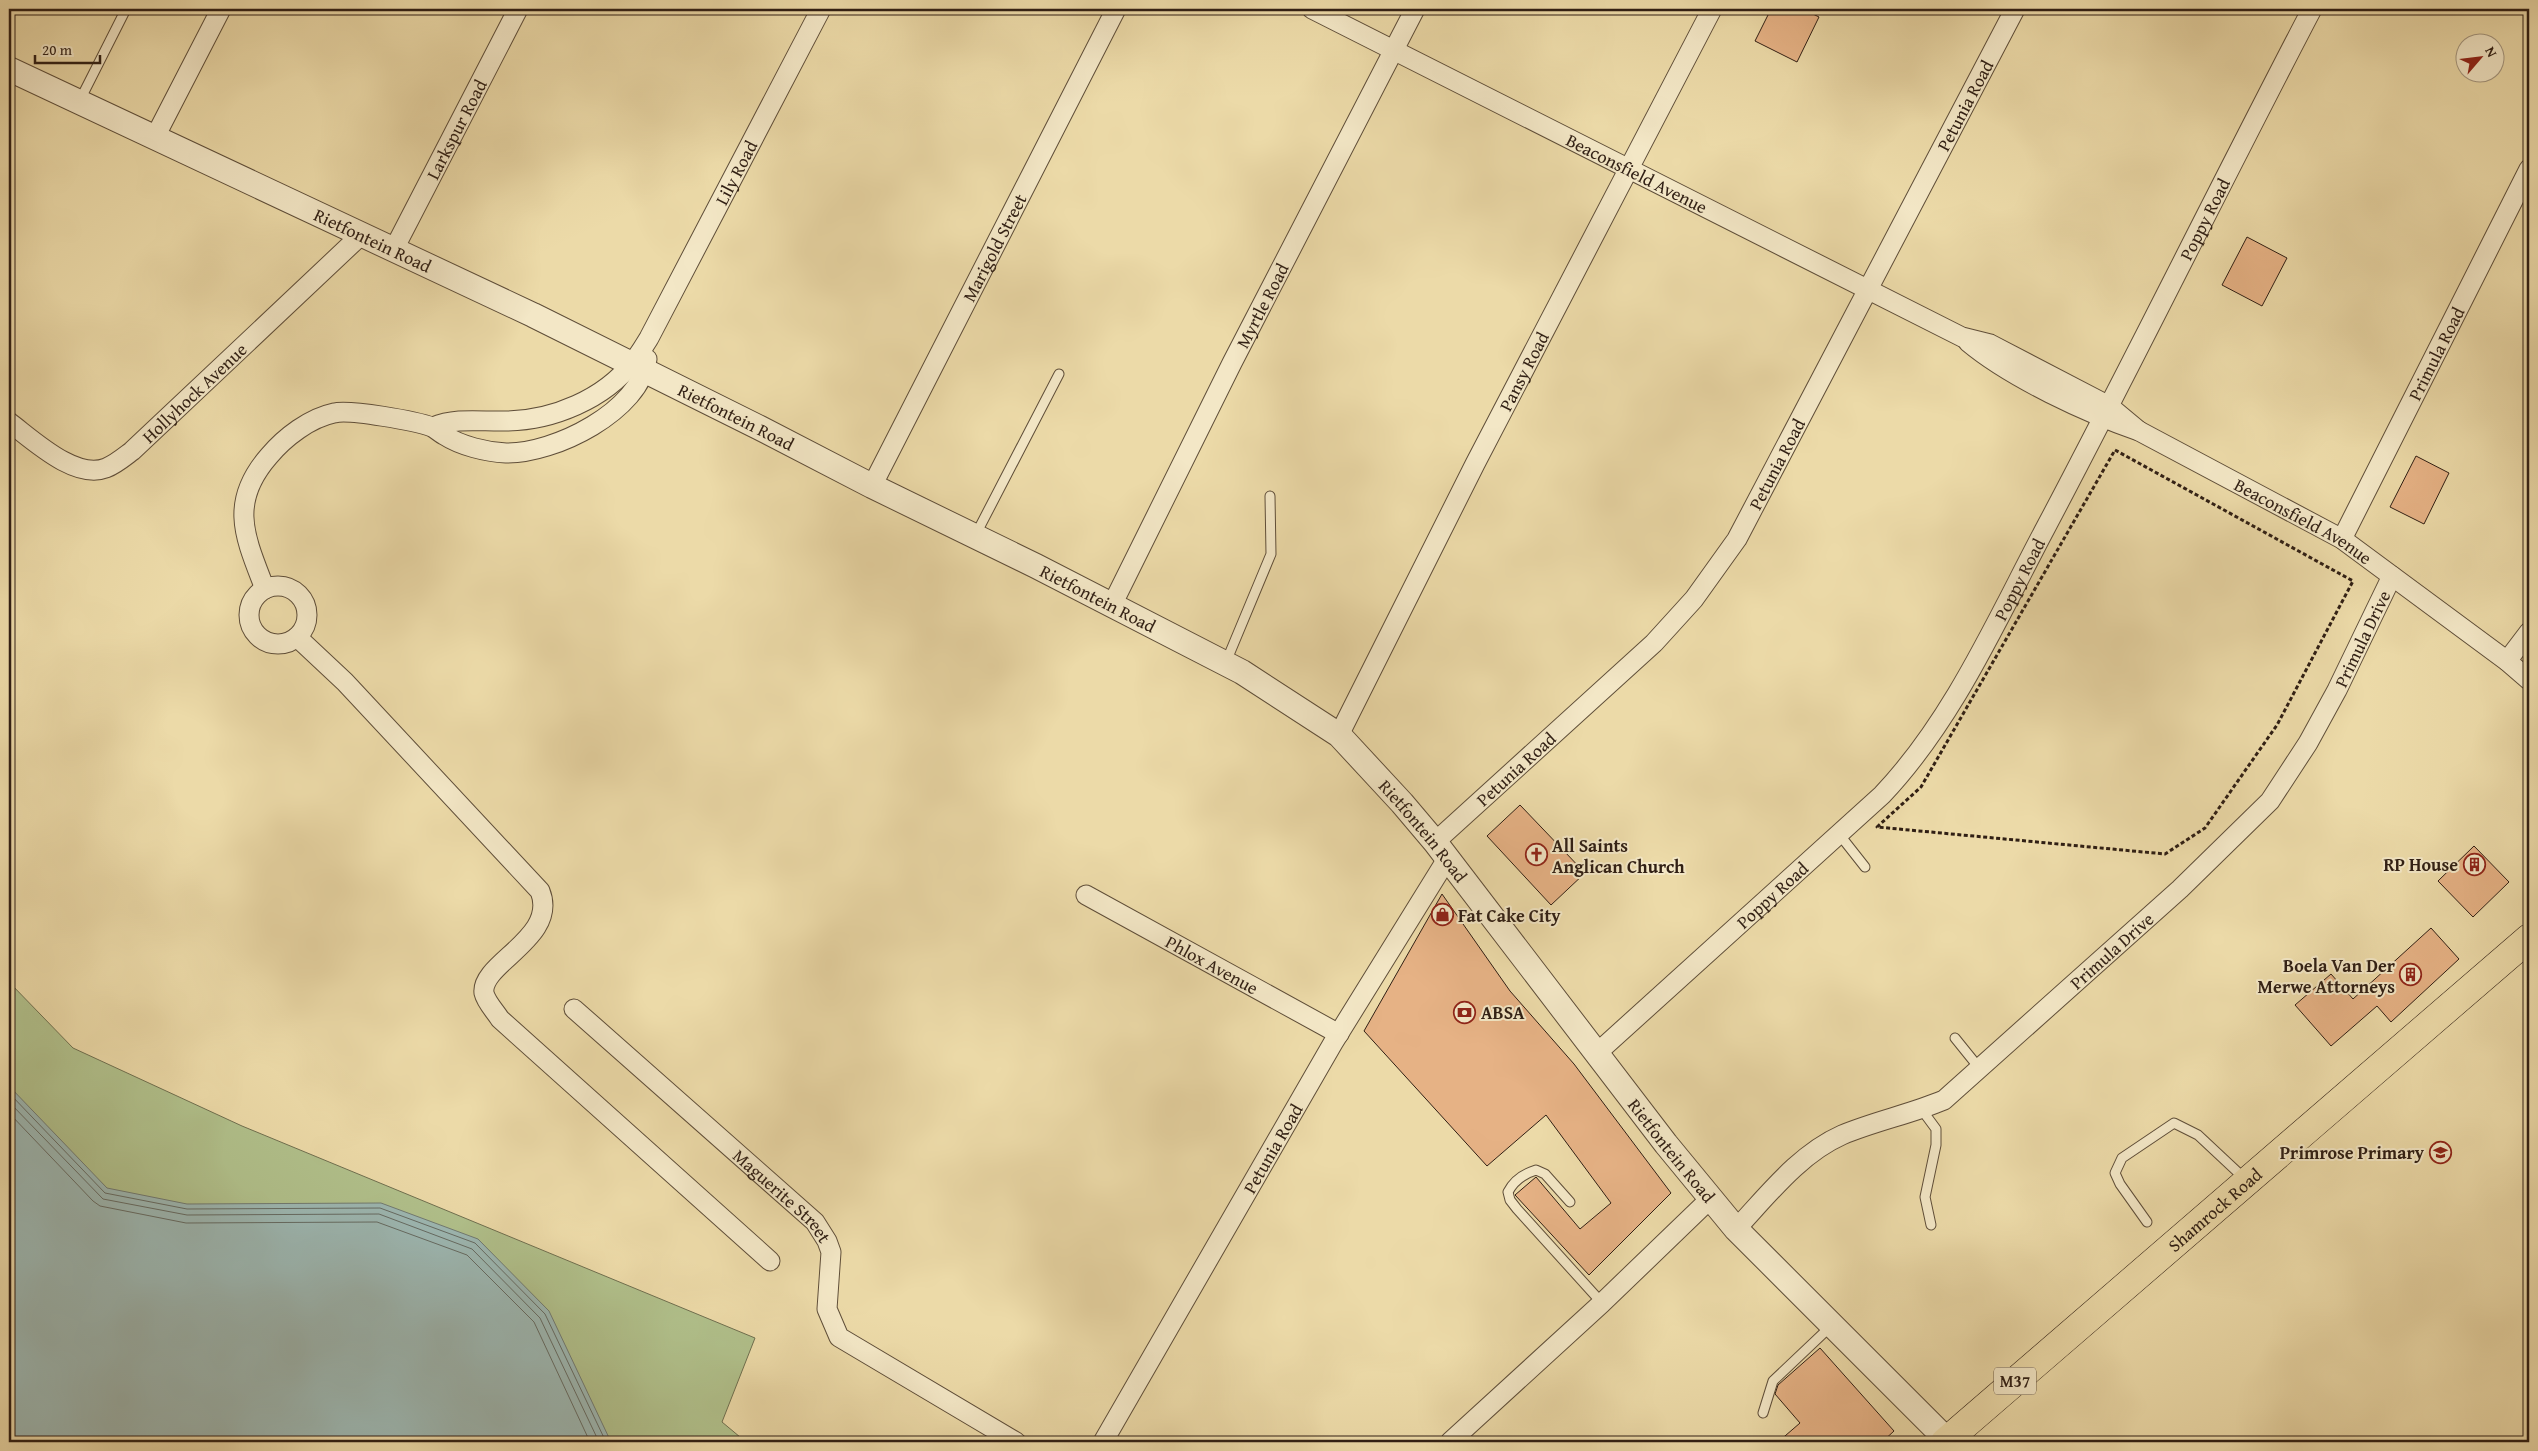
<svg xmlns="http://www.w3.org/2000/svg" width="2538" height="1451" font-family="'Gentium Book Plus',serif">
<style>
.green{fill:#b1c18c;stroke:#707050}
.water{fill:#9db8b3;stroke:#717b73}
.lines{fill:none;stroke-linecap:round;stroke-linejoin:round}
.shore{stroke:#666c64;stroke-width:1}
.building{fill:#e6b285;stroke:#301f14}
.service-casing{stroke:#5f4e39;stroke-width:11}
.minor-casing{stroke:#5f4e39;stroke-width:21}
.tertiary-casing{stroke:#5f4e39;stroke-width:26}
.primary-casing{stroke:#301f14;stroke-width:29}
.path{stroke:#301f14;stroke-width:3;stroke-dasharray:4 2.5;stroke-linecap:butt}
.service{stroke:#f3e7c6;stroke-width:9}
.minor{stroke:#f3e7c6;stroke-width:19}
.tertiary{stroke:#f3e7c6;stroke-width:24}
.primary{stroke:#ecdaa8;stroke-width:28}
.labels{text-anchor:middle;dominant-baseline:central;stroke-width:4;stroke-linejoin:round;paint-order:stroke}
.shield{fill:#f3e7c6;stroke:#6a5b49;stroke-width:1}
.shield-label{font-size:16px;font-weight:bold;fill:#301f14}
.street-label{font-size:18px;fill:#301f14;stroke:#f3e7c6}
.poi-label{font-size:18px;font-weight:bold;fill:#301f14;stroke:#f3e7c6;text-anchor:start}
</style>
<rect width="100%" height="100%" fill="#ecdaa8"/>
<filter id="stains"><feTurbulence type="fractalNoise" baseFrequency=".004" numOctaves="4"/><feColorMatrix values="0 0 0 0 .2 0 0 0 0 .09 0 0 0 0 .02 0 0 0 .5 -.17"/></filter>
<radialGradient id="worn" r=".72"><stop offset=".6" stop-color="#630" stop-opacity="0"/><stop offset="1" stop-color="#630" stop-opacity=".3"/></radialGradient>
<!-- green -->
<polygon class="green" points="9,982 73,1048 242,1126 755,1338 722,1422 746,1442 9,1442"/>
<!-- water -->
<polygon class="water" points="9,1086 107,1188 187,1204 381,1203 478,1239 549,1311 611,1442 9,1442"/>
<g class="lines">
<!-- shore -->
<g class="shore">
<polyline points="9,1093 105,1193 187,1209 380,1208 475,1243 545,1314 606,1442"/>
<polyline points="9,1102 103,1199 187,1215 379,1214 472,1249 540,1318 599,1442"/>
<polyline points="9,1113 93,1201 100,1206 186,1223 377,1222 467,1255 534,1322 590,1442"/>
</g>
</g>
<!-- building -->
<g class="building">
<polygon points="1771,9 1803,9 1819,17 1797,62 1755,41"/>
<polygon points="2247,237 2287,258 2262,306 2222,285"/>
<polygon points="2416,456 2449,473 2424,524 2390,507"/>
<polygon points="1520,805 1585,873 1551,905 1487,836"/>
<polygon points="2474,846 2509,882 2473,917 2438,881"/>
<polygon points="1442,894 1510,991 1574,1064 1671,1193 1589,1275 1515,1195 1536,1177 1580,1229 1611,1203 1546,1115 1487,1166 1364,1031"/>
<polygon points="2431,928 2459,959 2391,1022 2377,1006 2331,1046 2295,1005 2331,974 2353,999"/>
<polygon points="1820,1348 1894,1431 1882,1442 1778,1442 1800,1423 1775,1394 1778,1385"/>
</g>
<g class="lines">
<defs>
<g id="service">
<polyline points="80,100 126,9"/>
<polyline points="975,536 1059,374"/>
<polyline points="1226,662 1271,554 1270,496"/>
<polyline points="1839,834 1865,867"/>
<polyline points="1955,1038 1980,1069"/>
<polyline points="1922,1110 1936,1129 1936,1145 1925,1197 1931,1225"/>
<path d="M1570,1202L1545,1174L1536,1170C1523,1174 1514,1180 1508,1192L1510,1200L1517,1209L1602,1303"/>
<polyline points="2147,1222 2120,1184 2115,1173 2122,1158 2174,1123 2198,1135 2245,1179"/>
<polyline points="1763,1413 1773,1381 1831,1326"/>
</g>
<g id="minor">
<path id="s1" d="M1312,9L1962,337L1990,344L2109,406L2139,431"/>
<polyline points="155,137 221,9"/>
<path id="s2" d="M394,249L518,9"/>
<path id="s3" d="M1968,342C2011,378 2087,413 2139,431L2342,539L2507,661L2529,680"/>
<path id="s4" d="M9,422C33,440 75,480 106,468C116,464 124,457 132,451L360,236"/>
<path id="s5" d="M433,427C457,417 482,422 508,421C553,420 604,399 632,363C639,355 644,346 649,338L821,9"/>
<path id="s6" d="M872,486L1116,9"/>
<path id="s7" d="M2342,539L2529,169"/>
<circle cx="278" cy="615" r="29"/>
<path d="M265,589C245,537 228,503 269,456C285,437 310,418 334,413C349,409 416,421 432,427C436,429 440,433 444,435C461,446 486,452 506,453C554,454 641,411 647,359"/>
<path id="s8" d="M1112,605L1232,363L1415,9"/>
<path d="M297,637L345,682L540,891C559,938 480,963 484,993C486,1002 495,1011 500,1019L770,1261"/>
<polyline points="2507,661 2529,632"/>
<path id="s9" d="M1339,735L1475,464L1712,9"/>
<path id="s10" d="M1435,842L1654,643L1694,599L1737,539L2015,9"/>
<path id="s11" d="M1086,895L1339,1034"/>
<path id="s12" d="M574,1009L815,1222L827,1241L831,1252L827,1309L839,1337L1016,1442"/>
<path id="s13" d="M1597,1053L1882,795C1954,719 1997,619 2046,527C2137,355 2222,181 2312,9"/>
<path id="s14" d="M1736,1229C1767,1196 1799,1154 1842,1135C1875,1121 1911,1114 1944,1100L2180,889L2270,801L2308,743L2337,690L2392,576"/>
<path id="s15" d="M1103,1442L1333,1043L1447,859"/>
<polyline points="1450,1442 1602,1303 1711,1198"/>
</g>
<g id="tertiary">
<path id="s16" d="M9,69L533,315L760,428L872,486L1036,566L1242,672L1339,735L1402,803L1435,842L1666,1144L1736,1229L1949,1442"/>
</g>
<g id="primary">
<path id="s17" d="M1945,1442L2529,938"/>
</g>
</defs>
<!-- service casing -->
<use href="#service" class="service-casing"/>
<!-- minor casing -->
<use href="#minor" class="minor-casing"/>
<!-- tertiary casing -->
<use href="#tertiary" class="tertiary-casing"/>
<!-- primary casing -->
<use href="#primary" class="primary-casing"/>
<!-- path -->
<polygon class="path" points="2115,450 2353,581 2277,725 2205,828 2165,854 1877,827 1921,787"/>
<!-- service -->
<use href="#service" class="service"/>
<!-- minor -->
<use href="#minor" class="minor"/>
<!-- tertiary -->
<use href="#tertiary" class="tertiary"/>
<!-- primary -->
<use href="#primary" class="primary"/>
</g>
<!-- icons -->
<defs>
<symbol id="church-ring" viewBox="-11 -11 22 22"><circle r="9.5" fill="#f3e7c6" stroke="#8f2418" stroke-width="1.5"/><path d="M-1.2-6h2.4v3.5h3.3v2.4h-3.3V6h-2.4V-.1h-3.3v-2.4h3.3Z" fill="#8f2418"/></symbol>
<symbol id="building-ring" viewBox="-11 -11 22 22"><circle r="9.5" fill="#f3e7c6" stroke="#8f2418" stroke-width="1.5"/><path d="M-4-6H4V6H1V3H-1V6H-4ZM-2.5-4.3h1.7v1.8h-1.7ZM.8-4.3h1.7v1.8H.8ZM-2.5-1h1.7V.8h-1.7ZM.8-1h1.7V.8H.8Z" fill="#8f2418"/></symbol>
<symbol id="shop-ring" viewBox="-11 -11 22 22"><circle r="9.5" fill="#f3e7c6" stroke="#8f2418" stroke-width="1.5"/><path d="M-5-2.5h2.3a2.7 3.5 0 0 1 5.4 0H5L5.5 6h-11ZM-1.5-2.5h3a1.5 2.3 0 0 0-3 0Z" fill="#8f2418"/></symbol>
<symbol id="bank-ring" viewBox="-11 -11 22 22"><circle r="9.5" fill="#f3e7c6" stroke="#8f2418" stroke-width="1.5"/><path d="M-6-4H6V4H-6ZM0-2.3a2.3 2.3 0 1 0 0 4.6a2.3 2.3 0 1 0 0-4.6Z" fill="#8f2418"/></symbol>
<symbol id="school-ring" viewBox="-11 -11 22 22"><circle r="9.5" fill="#f3e7c6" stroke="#8f2418" stroke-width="1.5"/><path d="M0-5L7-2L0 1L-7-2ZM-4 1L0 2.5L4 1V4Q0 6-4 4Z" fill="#8f2418"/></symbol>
</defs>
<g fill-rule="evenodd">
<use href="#church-ring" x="1524" y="842" width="25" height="25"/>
<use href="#building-ring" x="2462" y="852" width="25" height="25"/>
<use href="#shop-ring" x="1430" y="902" width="25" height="25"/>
<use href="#building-ring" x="2398" y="962" width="25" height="25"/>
<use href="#bank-ring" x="1452" y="1000" width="25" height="25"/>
<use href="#school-ring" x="2428" y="1140" width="25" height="25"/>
</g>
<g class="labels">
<!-- shield labels -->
<rect class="shield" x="1994" y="1367.5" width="42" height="27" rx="4"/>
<g class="shield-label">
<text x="2015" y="1381">M37</text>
</g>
<!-- street labels -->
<g class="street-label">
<text stroke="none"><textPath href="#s10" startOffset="919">Petunia Road</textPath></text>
<text stroke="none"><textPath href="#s2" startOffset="135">Larkspur Road</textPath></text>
<text stroke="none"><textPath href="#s5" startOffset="434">Lily Road</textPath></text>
<text stroke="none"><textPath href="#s1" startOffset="364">Beaconsfield Avenue</textPath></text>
<text stroke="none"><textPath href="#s13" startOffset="1046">Poppy Road</textPath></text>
<text stroke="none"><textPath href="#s16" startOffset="402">Rietfontein Road</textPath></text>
<text stroke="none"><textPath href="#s6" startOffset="268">Marigold Street</textPath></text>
<text stroke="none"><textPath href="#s8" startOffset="335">Myrtle Road</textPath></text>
<text stroke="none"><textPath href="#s7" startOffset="208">Primula Road</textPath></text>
<text stroke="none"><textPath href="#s9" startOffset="408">Pansy Road</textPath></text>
<text stroke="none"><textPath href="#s4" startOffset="228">Hollyhock Avenue</textPath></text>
<text stroke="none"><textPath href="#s16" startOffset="806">Rietfontein Road</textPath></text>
<text stroke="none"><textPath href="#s10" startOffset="514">Petunia Road</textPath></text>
<text stroke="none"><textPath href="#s3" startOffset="381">Beaconsfield Avenue</textPath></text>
<text stroke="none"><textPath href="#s13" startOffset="641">Poppy Road</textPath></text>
<text stroke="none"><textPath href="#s16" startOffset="1211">Rietfontein Road</textPath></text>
<text stroke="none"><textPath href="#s14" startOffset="880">Primula Drive</textPath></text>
<text stroke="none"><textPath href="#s10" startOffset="109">Petunia Road</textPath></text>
<text stroke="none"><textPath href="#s16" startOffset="1616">Rietfontein Road</textPath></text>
<text stroke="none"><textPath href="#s13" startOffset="236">Poppy Road</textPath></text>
<text stroke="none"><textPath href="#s14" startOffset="475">Primula Drive</textPath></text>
<text stroke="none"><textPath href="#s11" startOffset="144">Phlox Avenue</textPath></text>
<text stroke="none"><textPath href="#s15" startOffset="339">Petunia Road</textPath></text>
<text stroke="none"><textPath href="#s16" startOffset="2021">Rietfontein Road</textPath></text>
<text stroke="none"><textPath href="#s12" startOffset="280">Maguerite Street</textPath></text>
<text stroke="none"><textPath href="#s17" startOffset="356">Shamrock Road</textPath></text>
</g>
<!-- poi labels -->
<g class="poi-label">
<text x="1552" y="845">All Saints<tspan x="1552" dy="21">Anglican Church</tspan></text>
<text x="2458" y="864" text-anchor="end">RP House</text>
<text x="1458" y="915">Fat Cake City</text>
<text x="2395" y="965" text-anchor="end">Boela Van Der<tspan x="2395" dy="21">Merwe Attorneys</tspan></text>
<text x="1481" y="1012">ABSA</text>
<text x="2424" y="1152" text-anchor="end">Primrose Primary</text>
</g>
</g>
<!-- margin -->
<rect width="2538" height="1451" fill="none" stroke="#ecdaa8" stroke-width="30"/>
<rect x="10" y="10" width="2518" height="1431" fill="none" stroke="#301f14" stroke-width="2.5"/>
<rect x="15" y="15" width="2508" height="1421" fill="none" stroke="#301f14"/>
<!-- north arrow -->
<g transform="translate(2480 58) rotate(62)"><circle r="24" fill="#f3e7c6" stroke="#a5977f"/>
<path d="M0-4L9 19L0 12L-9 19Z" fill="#8f2418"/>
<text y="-8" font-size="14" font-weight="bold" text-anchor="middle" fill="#301f14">N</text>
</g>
<!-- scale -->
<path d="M35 55v8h65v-8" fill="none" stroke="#301f14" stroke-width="2.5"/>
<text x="42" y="55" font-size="15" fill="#301f14" stroke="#f3e7c6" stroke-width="4" paint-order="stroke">20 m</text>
<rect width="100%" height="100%" filter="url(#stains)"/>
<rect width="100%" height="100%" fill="url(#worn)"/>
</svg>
